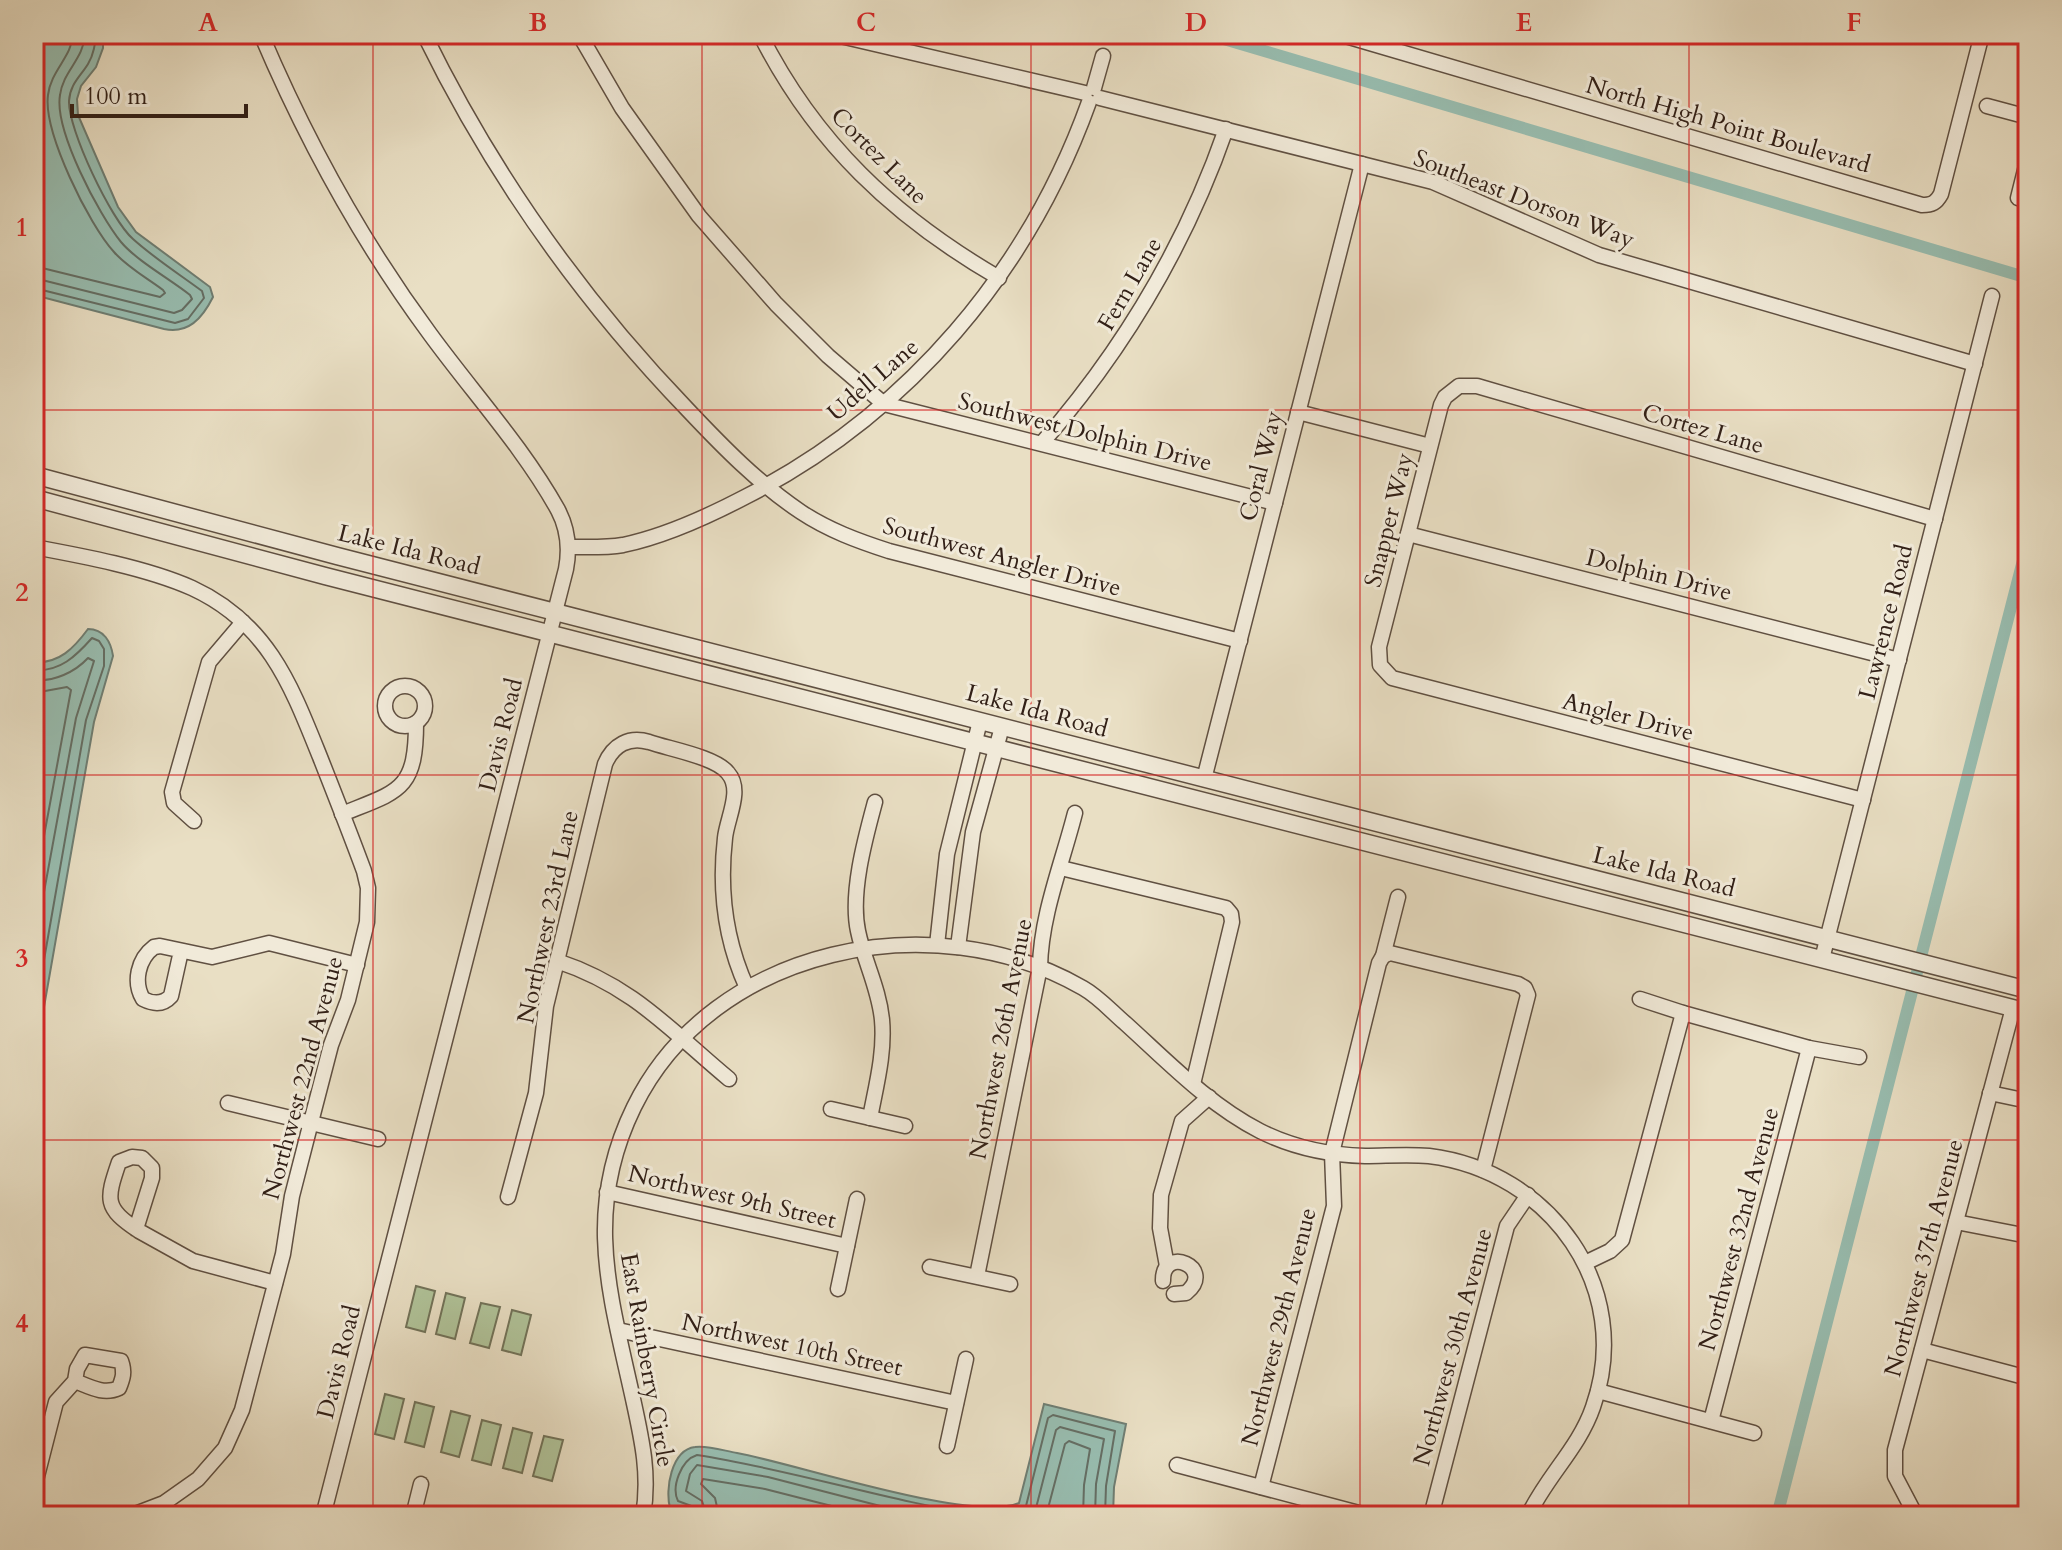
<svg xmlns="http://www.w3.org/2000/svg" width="2062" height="1550" font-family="Cardo,serif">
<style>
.green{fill:#b0c399;stroke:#717258;stroke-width:2}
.water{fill:#98bdb0;stroke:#6f7e73;stroke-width:2}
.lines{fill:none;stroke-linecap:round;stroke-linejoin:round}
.shore{stroke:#656e64;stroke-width:2}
.canal{stroke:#98bdb0;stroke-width:12}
.minor-casing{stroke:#605042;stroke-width:17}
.tertiary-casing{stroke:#605042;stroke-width:19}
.minor{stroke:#f1ead9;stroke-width:14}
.tertiary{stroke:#f1ead9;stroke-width:16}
.grid{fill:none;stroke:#d62828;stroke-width:2;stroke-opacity:0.55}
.labels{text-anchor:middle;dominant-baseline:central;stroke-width:6;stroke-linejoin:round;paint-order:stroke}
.street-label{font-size:24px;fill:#322017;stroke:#f1ead9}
.neatline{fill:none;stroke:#d62828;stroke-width:3}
.grid-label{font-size:26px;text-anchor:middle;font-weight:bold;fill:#d62828}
</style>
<rect width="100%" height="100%" fill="#e9dfc4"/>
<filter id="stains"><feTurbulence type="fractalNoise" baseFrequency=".0025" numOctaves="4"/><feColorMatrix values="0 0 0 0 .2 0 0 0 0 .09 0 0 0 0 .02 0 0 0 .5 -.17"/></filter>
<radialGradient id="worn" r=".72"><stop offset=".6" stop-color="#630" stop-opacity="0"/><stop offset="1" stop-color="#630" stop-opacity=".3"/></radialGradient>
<!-- green -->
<g class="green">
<polygon points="416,1286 435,1291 425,1332 406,1327"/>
<polygon points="446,1293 465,1298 455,1339 436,1334"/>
<polygon points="481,1303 500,1307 489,1348 470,1343"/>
<polygon points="512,1310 531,1315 521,1355 502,1350"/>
<polygon points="385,1394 404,1399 394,1439 375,1434"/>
<polygon points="415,1402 434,1407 424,1447 405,1442"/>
<polygon points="451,1411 470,1416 459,1457 441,1452"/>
<polygon points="482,1420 501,1425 491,1465 472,1460"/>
<polygon points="513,1428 532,1433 522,1473 503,1468"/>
<polygon points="544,1436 563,1440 552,1481 533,1476"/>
</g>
<!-- water -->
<g class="water">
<path d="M35,34H103V48L96,67L81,86L77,99L78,115L118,207L136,232L210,287L213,297C202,319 188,334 164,329L34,295Z"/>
<path d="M88,629C104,629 111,642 113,656L94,722L34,1064V662C59,664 74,648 88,629Z"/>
<path d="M1044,1404L1126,1424L1114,1487L1113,1516H705L670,1508C665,1490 671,1450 695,1447C707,1445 725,1451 737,1453C797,1464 972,1523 1019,1503Z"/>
</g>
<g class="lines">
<!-- shore -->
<g class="shore">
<path d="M34,266L160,297L165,293L163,290C147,278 127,267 114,252C89,225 43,132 48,95C51,70 72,57 73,34"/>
<path d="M34,278L174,313L182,310L192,299L190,295C170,279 137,261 121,242C99,215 54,130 60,95C63,71 84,59 85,34"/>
<path d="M34,288L175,323L188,319L204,298L202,291C179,274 154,258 133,239C111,220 68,129 69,101C70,84 80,77 88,64C94,54 95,44 96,34"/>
<path d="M34,670C60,672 76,656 92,638L99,641L104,649V666L86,720L34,1017"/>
<path d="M34,680C54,682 75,672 88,658L94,661L76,718L37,930L34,969"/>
<polyline points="34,693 67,687 71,690 34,890"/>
<path d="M697,1516L694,1507L678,1501C671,1487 681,1460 697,1455C794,1470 887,1501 985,1516"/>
<polyline points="707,1516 702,1501 686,1491 690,1474 697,1465 768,1477 919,1516"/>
<polyline points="719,1516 715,1498 701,1484 703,1479 765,1489 871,1516"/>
<polyline points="1009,1516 1022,1511 1026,1506 1048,1418 1053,1415 1115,1431 1106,1486 1105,1516"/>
<polyline points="1032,1516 1036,1508 1056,1430 1060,1427 1104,1439 1096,1484 1095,1516"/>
<polyline points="1046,1516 1065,1444 1069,1441 1090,1449 1084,1485 1083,1516"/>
</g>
<!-- canal -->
<g class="canal">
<polyline points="1207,34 2028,278"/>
<polyline points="1777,1516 2028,541"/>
</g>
<defs>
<g id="minor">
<path d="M261,34C306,140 362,242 430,334C473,393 523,447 558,510C568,529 570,548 566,569L323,1516"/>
<path d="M424,34C492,173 581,299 688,410C722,446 759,484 801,512C828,530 858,541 889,551L1240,641"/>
<polyline points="579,34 622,108 699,216 776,304 828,356 884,404 1275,503"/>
<path d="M760,34C815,143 894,217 999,278"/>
<polyline points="832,34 1085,93"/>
<path d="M1339,34L1922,205C1932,205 1936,203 1941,194L1982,34"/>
<polyline points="1094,88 1103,56"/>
<polyline points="1100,98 1433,182 1599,255 1975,364"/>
<polyline points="1987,106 2028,117"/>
<polyline points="2018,198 2028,158"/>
<polyline points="1298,412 1430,446"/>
<path d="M1042,443C1124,349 1185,247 1226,129"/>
<polyline points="1408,534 1899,660"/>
<path d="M34,547C83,556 147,568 192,588C268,623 291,685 320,757C335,795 350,833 364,871L368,888L367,922L348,1000L331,1045L311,1122L292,1196L283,1254L242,1410L225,1448L198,1479L164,1503L130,1516"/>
<path d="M569,547C587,547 605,548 623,545C666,536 709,516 747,496C908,413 1028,272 1089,102"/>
<circle cx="405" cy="706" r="20"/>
<polyline points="1204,779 1362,164"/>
<polyline points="1863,800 1392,678 1380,665 1379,647 1441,405 1445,397 1459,386 1477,386 1935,519"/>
<path d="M342,814C399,791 416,791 416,723"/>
<polyline points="194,821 174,803 172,792 209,662 243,622"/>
<polyline points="1061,868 1226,908 1231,914 1232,922 1193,1084"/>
<polyline points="937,945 947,854 980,721"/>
<polyline points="958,947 973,832 1002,727"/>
<path d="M181,951L171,996C163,1005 153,1004 143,999C133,982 138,959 154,947L160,946L212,957L269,943L357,965"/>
<polyline points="1383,956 1390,953 1518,984 1525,988 1528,995 1483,1170"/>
<polyline points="1822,959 1992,296"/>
<path d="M557,961C633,986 670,1030 729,1079"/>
<polyline points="1640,999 1683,1013 1809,1048 1859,1057"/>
<polyline points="1990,1093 2028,1101"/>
<polyline points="228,1103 378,1139"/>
<polyline points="831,1109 905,1126"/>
<path d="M870,1118C876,1086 885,1053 882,1020C879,988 864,961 858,931C850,893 865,839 875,802"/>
<polyline points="607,1192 847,1246"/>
<path d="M508,1197L536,1093L546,1006L605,764C613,745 629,736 649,742C669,749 716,757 728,773C743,790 727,818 725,838C719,890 725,940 747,988"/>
<polyline points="1956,1222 2028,1236"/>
<path d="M136,1229L152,1178V1168L142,1158L132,1157L119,1162C106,1200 104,1208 139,1231L193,1261L275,1283"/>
<polyline points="1585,1263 1610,1251 1622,1240 1683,1013"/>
<polyline points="1167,1266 1160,1228 1161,1195 1182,1121 1209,1097"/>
<polyline points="930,1267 1010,1284"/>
<path d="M977,1276L1040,967C1041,915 1062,864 1075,813"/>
<path d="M1163,1281C1162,1244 1217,1268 1186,1293L1174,1294"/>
<polyline points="838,1289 857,1199"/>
<polyline points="618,1330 956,1403"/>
<polyline points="1922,1350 2028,1378"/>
<polyline points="1598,1391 1754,1433"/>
<polyline points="1711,1421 1809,1048"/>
<polyline points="947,1446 966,1359"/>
<polyline points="1177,1465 1370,1516"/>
<polyline points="1261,1487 1334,1206 1332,1153 1379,963 1383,956 1398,897"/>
<path d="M34,1488L56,1402L75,1381L77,1369L85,1355L121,1361C125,1372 123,1378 119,1388C104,1395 90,1387 75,1381"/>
<polyline points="34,1504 39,1516"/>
<polyline points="1531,1510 1552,1516"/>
<polyline points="413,1516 421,1484"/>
<path d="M643,1516C650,1475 642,1440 633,1399C610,1294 583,1211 634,1107C713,946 934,902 1083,988C1099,997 1112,1012 1125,1023C1167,1061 1209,1105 1260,1131C1292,1147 1329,1155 1365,1156C1386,1156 1407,1154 1429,1156C1550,1171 1635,1288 1593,1407C1579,1448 1546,1477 1528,1516"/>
<polyline points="1431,1516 1507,1226 1528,1195"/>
<polyline points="1916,1516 1895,1476 1895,1450 2013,1008"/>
</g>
<g id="tertiary">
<polyline points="34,475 337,556 2028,990"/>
<polyline points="34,498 325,576 2028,1012"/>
</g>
</defs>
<!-- minor casing -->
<use href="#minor" class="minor-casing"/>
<!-- tertiary casing -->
<use href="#tertiary" class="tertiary-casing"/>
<!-- minor -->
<use href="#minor" class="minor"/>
<!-- tertiary -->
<use href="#tertiary" class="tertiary"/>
</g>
<!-- grid -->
<path class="grid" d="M373,34V1516M702,34V1516M1031,34V1516M1360,34V1516M1689,34V1516M34,410H2028M34,775H2028M34,1140H2028"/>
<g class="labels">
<!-- street labels -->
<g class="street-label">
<text transform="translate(1728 125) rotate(16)">North High Point Boulevard</text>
<text transform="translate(879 156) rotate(45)">Cortez Lane</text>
<text transform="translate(1524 199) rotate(21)">Southeast Dorson Way</text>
<text transform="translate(1130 284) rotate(-60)">Fern Lane</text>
<text transform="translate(873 380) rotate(-41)">Udell Lane</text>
<text transform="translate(1703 429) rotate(16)">Cortez Lane</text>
<text transform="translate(1085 432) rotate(14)">Southwest Dolphin Drive</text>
<text transform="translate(1261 466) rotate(-76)">Coral Way</text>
<text transform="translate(1389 520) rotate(-76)">Snapper Way</text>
<text transform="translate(409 550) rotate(14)">Lake Ida Road</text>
<text transform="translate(1002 557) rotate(15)">Southwest Angler Drive</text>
<text transform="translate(1659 575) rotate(14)">Dolphin Drive</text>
<text transform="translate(1886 622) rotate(-76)">Lawrence Road</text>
<text transform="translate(1037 711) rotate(15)">Lake Ida Road</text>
<text transform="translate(1628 717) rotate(14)">Angler Drive</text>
<text transform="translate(501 735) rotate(-76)">Davis Road</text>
<text transform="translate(1664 872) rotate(14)">Lake Ida Road</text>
<text transform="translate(548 917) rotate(-78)">Northwest 23rd Lane</text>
<text transform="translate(1001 1039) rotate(-79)">Northwest 26th Avenue</text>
<text transform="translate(303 1078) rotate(-75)">Northwest 22nd Avenue</text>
<text transform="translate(732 1197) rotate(13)">Northwest 9th Street</text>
<text transform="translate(1739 1229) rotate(-75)">Northwest 32nd Avenue</text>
<text transform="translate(1924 1258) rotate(-75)">Northwest 37th Avenue</text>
<text transform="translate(1279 1327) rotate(-76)">Northwest 29th Avenue</text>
<text transform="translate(792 1345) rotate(12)">Northwest 10th Street</text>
<text transform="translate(1453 1347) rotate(-75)">Northwest 30th Avenue</text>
<text transform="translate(647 1360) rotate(80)">East Rainberry Circle</text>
<text transform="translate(339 1362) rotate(-76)">Davis Road</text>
</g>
</g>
<!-- margin -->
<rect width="2062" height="1550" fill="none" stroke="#e9dfc4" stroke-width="88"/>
<!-- scale -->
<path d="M72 104v12h174v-12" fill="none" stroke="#322017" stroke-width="4"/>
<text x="84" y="104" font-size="24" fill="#322017" stroke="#f1ead9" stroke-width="6" paint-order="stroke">100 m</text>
<rect x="44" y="44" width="1974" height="1462" class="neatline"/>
<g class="grid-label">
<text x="208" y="31">A</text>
<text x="538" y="31">B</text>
<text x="866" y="31">C</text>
<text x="1196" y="31">D</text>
<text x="1524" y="31">E</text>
<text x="1854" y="31">F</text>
<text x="22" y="236">1</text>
<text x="22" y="601">2</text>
<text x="22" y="967">3</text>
<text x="22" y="1332">4</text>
</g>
<rect width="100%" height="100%" filter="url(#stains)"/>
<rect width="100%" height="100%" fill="url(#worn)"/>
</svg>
